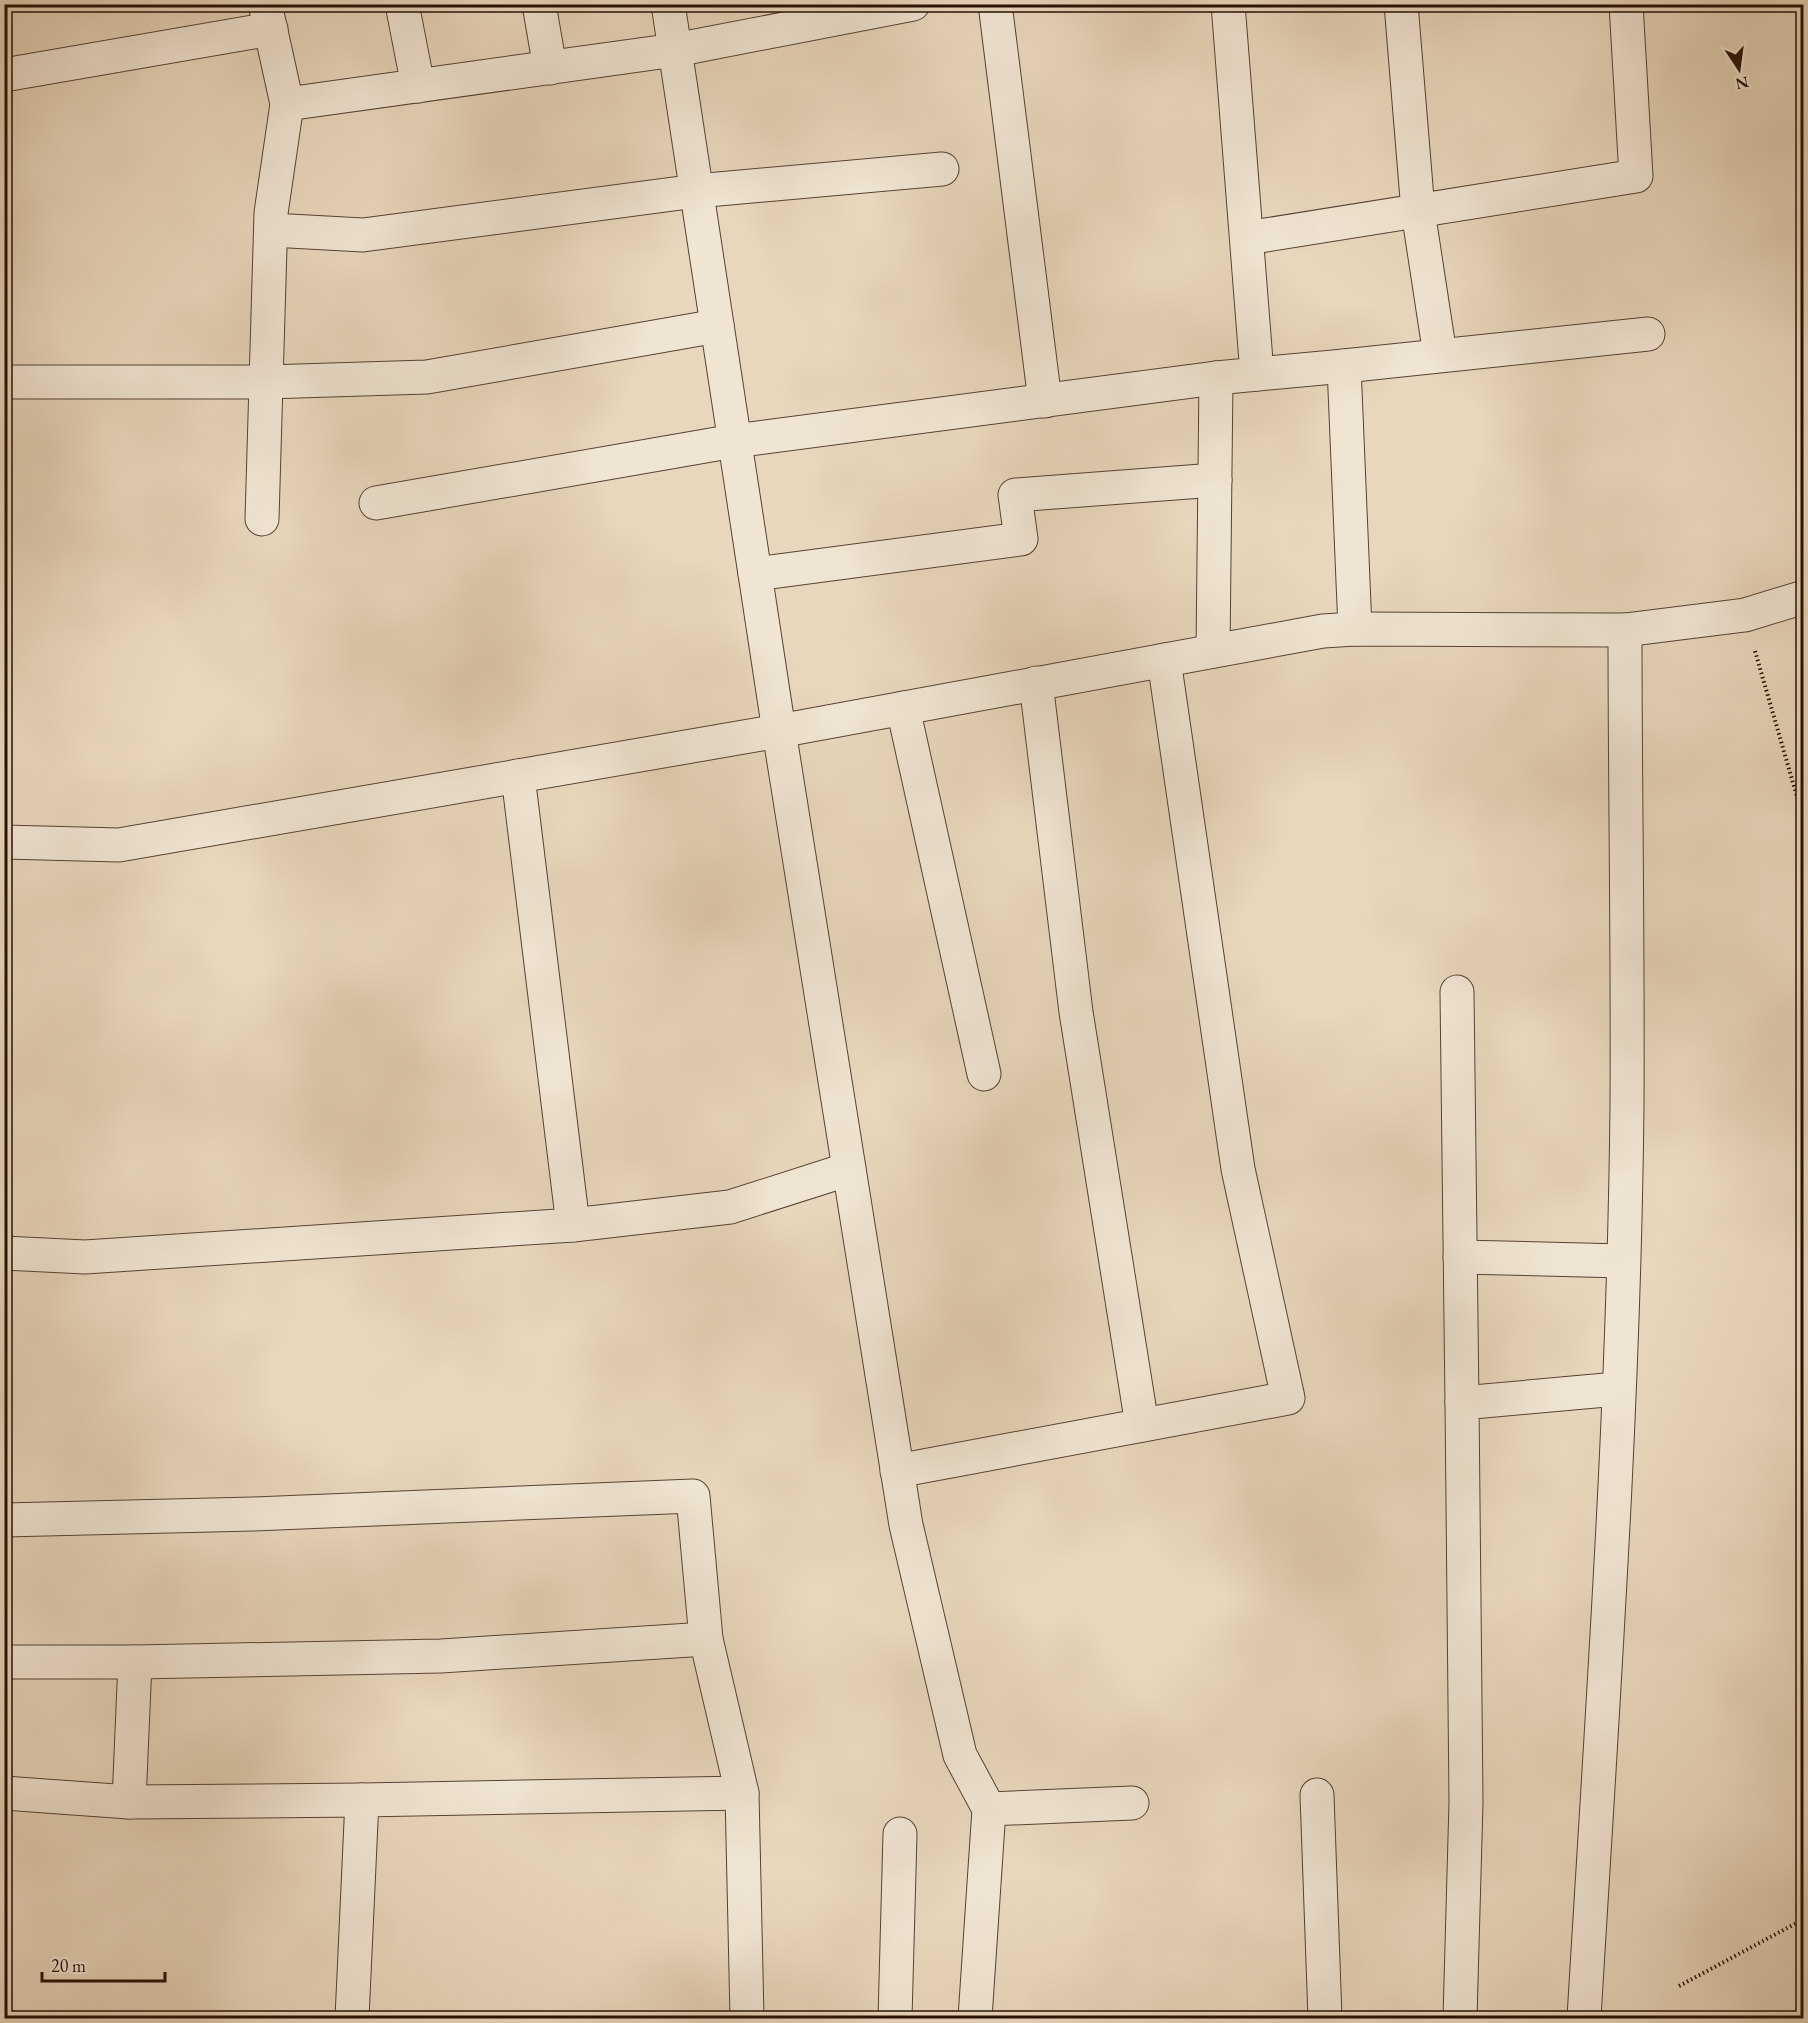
<svg xmlns="http://www.w3.org/2000/svg" width="1808" height="2023" font-family="'EB Garamond',serif">
<style>
.lines{fill:none;stroke-linecap:round;stroke-linejoin:round}
.minor-casing{stroke:#574234;stroke-width:35}
.path{stroke:#271007;stroke-width:4;stroke-dasharray:1.5 3;stroke-linecap:butt}
.minor{stroke:#f0e5d3;stroke-width:33}
</style>
<rect width="100%" height="100%" fill="#e8d7bc"/>
<filter id="stains"><feTurbulence type="fractalNoise" baseFrequency=".00333" numOctaves="4"/><feColorMatrix values="0 0 0 0 .2 0 0 0 0 .09 0 0 0 0 .02 0 0 0 .5 -.17"/></filter>
<radialGradient id="worn" r=".72"><stop offset=".6" stop-color="#630" stop-opacity="0"/><stop offset="1" stop-color="#630" stop-opacity=".3"/></radialGradient>
<g class="lines">
<defs>
<g id="minor">
<polyline points="265,4 287,104 675,50 913,4"/>
<polyline points="402,4 418,86"/>
<polyline points="539,4 550,68"/>
<polyline points="668,4 779,731 906,1525 960,1755 989,1809 975,2018"/>
<polyline points="995,4 1045,401"/>
<polyline points="1228,4 1257,374"/>
<polyline points="1401,4 1418,211 1440,355"/>
<polyline points="4,75 271,29"/>
<polyline points="271,230 363,235 696,191 942,169"/>
<polyline points="1247,238 1636,176 1626,4"/>
<polyline points="4,382 266,382 427,377 717,326"/>
<polyline points="376,503 734,441 1216,378"/>
<polyline points="262,519 271,213 287,104"/>
<polyline points="755,574 1021,539 1015,495 1215,480"/>
<polyline points="1355,629 1344,366 1648,334"/>
<polyline points="1213,651 1216,378 1344,366"/>
<polyline points="1036,683 1076,1012 1142,1425"/>
<polyline points="903,708 984,1074"/>
<polyline points="518,776 573,1225"/>
<polyline points="4,842 119,845 779,731 1323,631 1355,629 1625,630 1745,615 1804,597"/>
<polyline points="1457,992 1462,1403"/>
<polyline points="4,1253 85,1257 573,1225 730,1207 849,1169"/>
<polyline points="1460,1257 1623,1261"/>
<polyline points="897,1471 1288,1398 1238,1169 1164,660"/>
<polyline points="4,1520 253,1514 693,1496 706,1639 742,1793 362,1800 352,2018"/>
<polyline points="4,1662 135,1662"/>
<polyline points="4,1793 129,1802 135,1662 441,1656 706,1639"/>
<polyline points="742,1793 747,2018"/>
<polyline points="1317,1795 1325,2018"/>
<polyline points="129,1802 362,1800"/>
<polyline points="989,1809 1132,1803"/>
<polyline points="895,2018 900,1834"/>
<polyline points="1460,2018 1466,1802 1462,1403 1617,1389"/>
<path d="M1584,2018C1602,1714 1624,1409 1627,1105C1628,946 1625,788 1625,630"/>
</g>
</defs>
<!-- minor casing -->
<use href="#minor" class="minor-casing"/>
<!-- path -->
<g class="path">
<polyline points="1755,651 1804,821"/>
<polyline points="1679,1986 1804,1919"/>
</g>
<!-- minor -->
<use href="#minor" class="minor"/>
</g>
<!-- margin -->
<rect width="1808" height="2023" fill="none" stroke="#e8d7bc" stroke-width="24"/>
<rect x="6" y="6" width="1796" height="2011" fill="none" stroke="#271007" stroke-width="3"/>
<rect x="12" y="12" width="1784" height="1999" fill="none" stroke="#271007" stroke-width="1.5"/>
<!-- north arrow -->
<g transform="translate(1739 69) rotate(167)" stroke="#f0e5d3" stroke-width="4.5" paint-order="stroke">
<path d="M0-4.5L10 22L0 15L-10 22Z" fill="#271007"/>
<text y="-9" font-size="16" font-weight="bold" text-anchor="middle" fill="#271007">N</text>
</g>
<!-- scale -->
<path d="M42 1972v9h123v-9" fill="none" stroke="#271007" stroke-width="3"/>
<text x="51" y="1972" font-size="18" fill="#271007" stroke="#f0e5d3" stroke-width="4.5" paint-order="stroke">20 m</text>
<rect width="100%" height="100%" filter="url(#stains)"/>
<rect width="100%" height="100%" fill="url(#worn)"/>
</svg>
